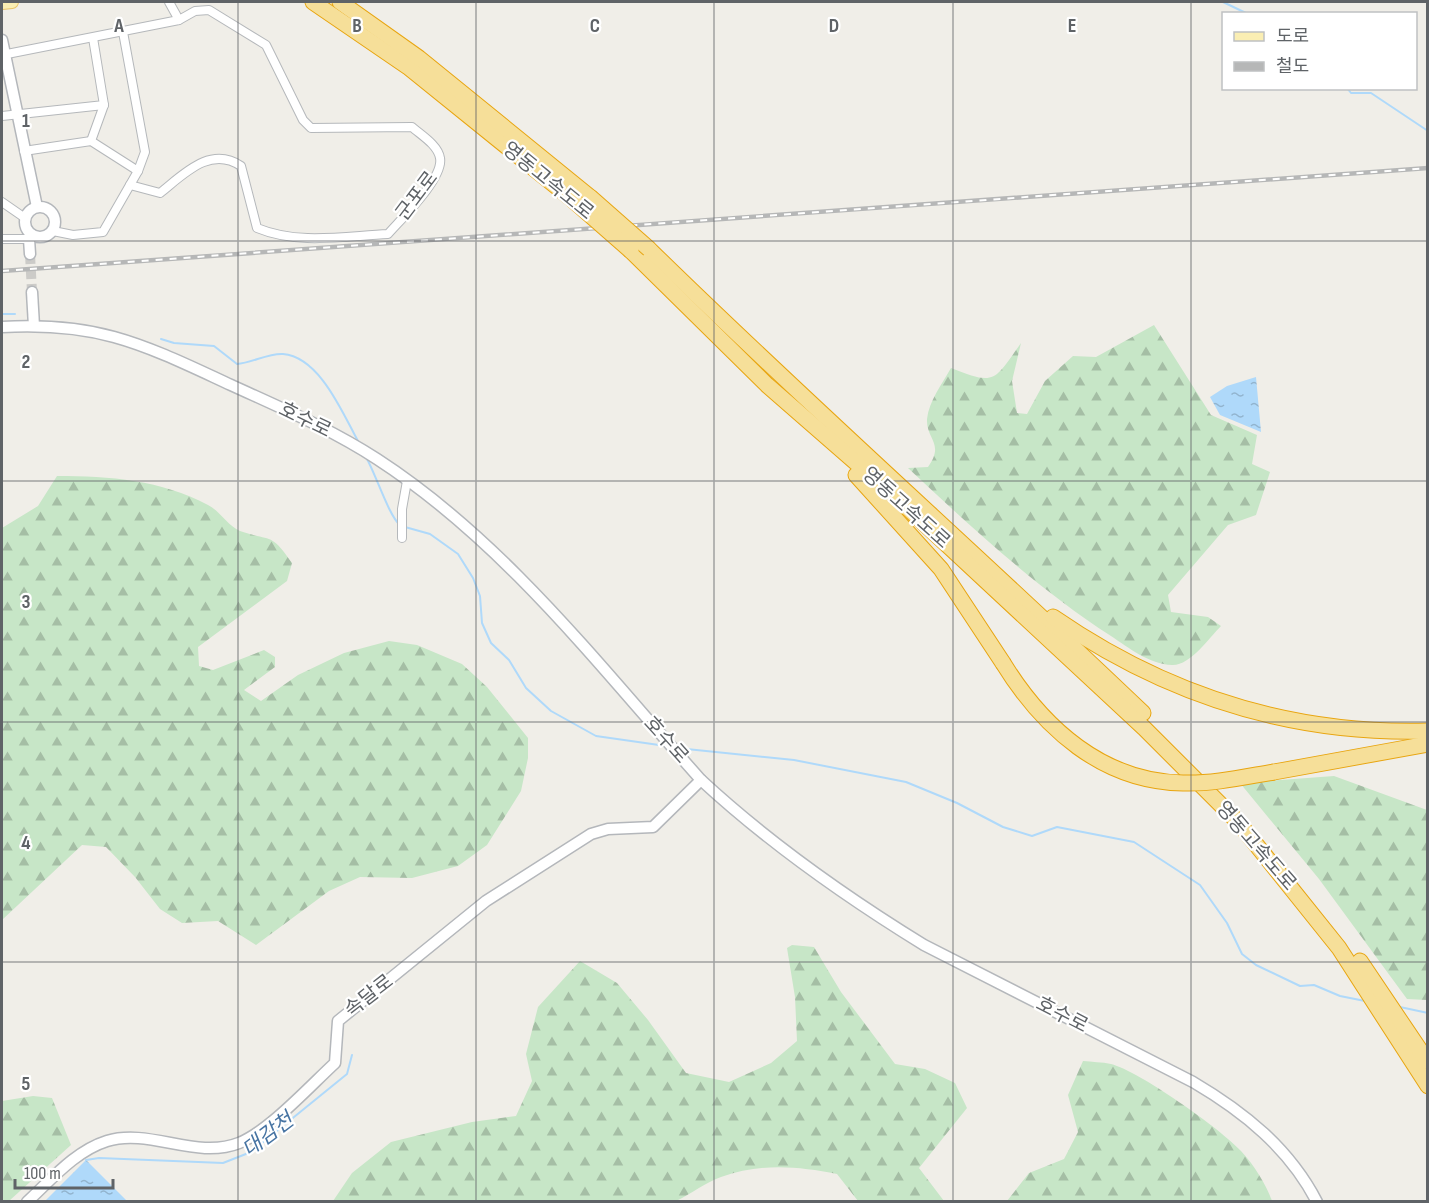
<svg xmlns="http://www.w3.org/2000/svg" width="1429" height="1203" font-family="'Sofia Sans Condensed','Noto Sans KR',sans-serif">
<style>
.forest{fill:url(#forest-firs)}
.water{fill:url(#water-ripples)}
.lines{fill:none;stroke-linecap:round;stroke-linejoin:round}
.stream{stroke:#afd9fa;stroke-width:2}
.secondary-tunnel{stroke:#cccbc8;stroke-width:10;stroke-dasharray:10 5;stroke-linecap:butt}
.street-casing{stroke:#b5b8bb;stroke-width:10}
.secondary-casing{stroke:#b4b7bb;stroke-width:13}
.primary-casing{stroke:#e9c568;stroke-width:14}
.highway-casing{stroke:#e8a510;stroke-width:17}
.street{stroke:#fff;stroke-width:8}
.secondary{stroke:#fff;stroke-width:10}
.primary{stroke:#faeeb3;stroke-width:12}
.highway{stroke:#f6df99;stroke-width:15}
.rail-casing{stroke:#b6b7b7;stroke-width:4.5}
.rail{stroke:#fff;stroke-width:2;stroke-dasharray:7;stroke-linecap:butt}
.highway-bridge-casing{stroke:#e8a510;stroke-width:17;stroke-linecap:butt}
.highway-bridge{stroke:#f6df99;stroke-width:15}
.grid{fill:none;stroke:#5f6367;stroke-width:1.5;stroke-opacity:0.55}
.labels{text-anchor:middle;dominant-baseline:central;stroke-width:4.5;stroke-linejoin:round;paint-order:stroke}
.street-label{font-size:20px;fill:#5f6367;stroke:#fff}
.water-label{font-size:21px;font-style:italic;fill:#4774a3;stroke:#fff}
.grid-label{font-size:20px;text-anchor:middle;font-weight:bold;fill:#5f6367;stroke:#fff;stroke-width:4.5;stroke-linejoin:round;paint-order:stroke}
</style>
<defs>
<pattern id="forest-firs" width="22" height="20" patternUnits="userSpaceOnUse" patternTransform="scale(1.5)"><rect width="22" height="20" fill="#c7e6c7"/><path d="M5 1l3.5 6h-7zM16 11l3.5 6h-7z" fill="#a5bea5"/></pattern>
<pattern id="water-ripples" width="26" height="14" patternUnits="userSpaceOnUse" patternTransform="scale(1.5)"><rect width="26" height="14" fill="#afd9fa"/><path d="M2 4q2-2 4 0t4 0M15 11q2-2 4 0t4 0" fill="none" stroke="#92b4ce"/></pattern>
</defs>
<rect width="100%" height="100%" fill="#f0eee8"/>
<!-- forest -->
<g class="forest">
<path d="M1154,325L1211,415L1257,435L1252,464L1270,472L1256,515L1228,525L1168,595L1171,612L1208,617L1221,626C1209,638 1190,666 1172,665C1149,664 1129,648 1111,636C1037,588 972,528 908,468L928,467C945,443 926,440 927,419C929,401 942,384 951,368C996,386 994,381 1021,343L1012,381L1017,413L1027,414L1045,381L1073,356L1096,357Z"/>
<path d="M57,476C110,476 161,480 208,505C220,511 228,526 240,531C271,542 270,531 292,563L287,581L198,647L199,666L213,670L264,650L275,657V667L244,690L261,701L298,675L344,653L389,641L417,645L462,664L487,687L528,738V758L521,791L487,845L458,866L412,878L360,877L329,891L256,945L218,921L182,923L160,909L135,877L106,847L82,845L2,920V528L38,506Z"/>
<polygon points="1334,776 1427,810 1427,1000 1407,999 1319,879 1240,783"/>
<path d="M792,945L814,947L841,992L895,1064L925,1069L955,1083L967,1108L919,1168L944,1201H858L837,1174C797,1166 760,1163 721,1177C706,1182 691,1194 676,1201H333L352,1173L391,1142L472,1122L516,1116L532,1081L526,1054L538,1007L580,961L617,983L648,1020L686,1073L729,1082L771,1063L797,1041L795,997L787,948Z"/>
<path d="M1083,1061C1092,1062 1102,1062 1111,1064C1139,1071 1221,1129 1241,1151C1254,1165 1266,1184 1272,1201H1007L1029,1173L1064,1159L1078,1132L1068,1095Z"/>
<polygon points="33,1096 52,1098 71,1145 9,1201 2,1201 2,1101"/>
</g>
<!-- water -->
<g class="water">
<polygon points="1256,377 1261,432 1220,415 1210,397 1227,386"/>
<polygon points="86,1160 127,1201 45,1201"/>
</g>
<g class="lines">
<!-- stream -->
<g class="stream">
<polyline points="1223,2 1248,14"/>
<polyline points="1347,88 1351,93 1371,93 1428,131"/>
<polyline points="2,314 15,314"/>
<path d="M161,339L174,343L214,346L237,364C252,363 268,353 283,354C320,357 343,414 359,443"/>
<path d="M367,459C376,475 389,516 400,525"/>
<polyline points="405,527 430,534 458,554 473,578 480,596 482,623 491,643 509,660 526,688 551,711 596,736 666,746"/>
<polyline points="677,748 794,760 906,782 957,803 1003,827 1032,836 1057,827 1134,842 1200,885 1227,923 1242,954 1256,965 1300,986 1314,985 1340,996 1365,1001"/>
<polyline points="1400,1007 1428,1013"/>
<polyline points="86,1160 99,1158 223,1163 251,1152 347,1074 352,1055"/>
</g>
<!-- secondary-tunnel -->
<polyline class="secondary-tunnel" points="30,254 32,292"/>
<defs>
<g id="street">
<polyline points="169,2 179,20"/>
<path d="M2,55L179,20L195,11L209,10L266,45L303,120L311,128L412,127C421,135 438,145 440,158C444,178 401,219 388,234C344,236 298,245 257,228L241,166C210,145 183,175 160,193L130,185"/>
<polyline points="2,116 104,105 93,38"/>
<polyline points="91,141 104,105"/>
<polyline points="24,151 91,141 138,171"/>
<polyline points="2,202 25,218"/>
<polyline points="53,231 73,235 103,232 138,171 145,152 123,32"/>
<polyline points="2,239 29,239"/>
<polyline points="402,538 402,509 407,481"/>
</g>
<g id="secondary">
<polyline points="2,40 37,207"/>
<circle cx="40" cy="222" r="15"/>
<polyline points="30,254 29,239 32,235"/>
<polyline points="32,292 34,326"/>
<path d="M2,327C39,325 78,327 114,337C154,348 194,368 231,385C281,408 331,429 377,459C505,542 600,667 701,780C768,842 846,897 924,945L1193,1082C1244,1112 1289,1148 1317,1202"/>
<path d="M27,1202C51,1180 75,1151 107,1141C150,1128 196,1160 239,1143C269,1131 310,1086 335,1063L338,1021L486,901L591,834L608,829L653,827L701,780"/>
</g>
<polyline id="primary" points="2,3 12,2"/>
<g id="highway">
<polyline points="313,2 408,67 573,200"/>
<polyline points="340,2 419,58 590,197"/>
<path d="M649,249C810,407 980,557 1143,713"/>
<polyline points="631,251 767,385 900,501 1144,728 1238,822 1339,948 1428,1086"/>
<polyline points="856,475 941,569 1003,663"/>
<path d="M1053,617C1166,695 1289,735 1428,731"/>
<polyline points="1274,772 1428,744"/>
<polyline points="1360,961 1428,1062"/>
</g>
</defs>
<!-- street casing -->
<use href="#street" class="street-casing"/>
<!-- secondary casing -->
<use href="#secondary" class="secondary-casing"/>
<!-- primary casing -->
<use href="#primary" class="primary-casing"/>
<!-- highway casing -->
<use href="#highway" class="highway-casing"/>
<!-- street -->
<use href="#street" class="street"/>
<!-- secondary -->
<use href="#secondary" class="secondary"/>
<!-- primary -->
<use href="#primary" class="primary"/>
<!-- highway -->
<use href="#highway" class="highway"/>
<defs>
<polyline id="rail" points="2,271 1428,168"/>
</defs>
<!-- rail casing -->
<use href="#rail" class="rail-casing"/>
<!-- rail -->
<use href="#rail" class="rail"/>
<defs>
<g id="highway-bridge">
<polyline points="590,197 649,249"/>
<polyline points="573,200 631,251"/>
<path d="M1003,663C1043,728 1103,782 1183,783C1213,784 1244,777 1274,772"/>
</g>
</defs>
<!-- highway-bridge casing -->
<use href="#highway-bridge" class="highway-bridge-casing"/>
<!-- highway-bridge -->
<use href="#highway-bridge" class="highway-bridge"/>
</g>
<!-- grid -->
<path class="grid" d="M238,2V1202M476,2V1202M714,2V1202M953,2V1202M1191,2V1202M2,241H1428M2,481H1428M2,722H1428M2,962H1428"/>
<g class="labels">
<!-- street labels -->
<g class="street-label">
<text transform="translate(548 181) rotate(39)">영동고속도로</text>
<text transform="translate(417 196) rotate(-53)">군포로</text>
<text transform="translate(305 420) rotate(26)">호수로</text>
<text transform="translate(906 508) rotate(42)">영동고속도로</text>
<text transform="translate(666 740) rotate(48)">호수로</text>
<text transform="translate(1256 846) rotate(49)">영동고속도로</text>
<text transform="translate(369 996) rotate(-38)">속달로</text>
<text transform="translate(1062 1015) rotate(27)">호수로</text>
</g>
<!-- water labels -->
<g class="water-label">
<text transform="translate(268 1135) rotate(-37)">대감천</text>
</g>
</g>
<g class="grid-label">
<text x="119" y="32">A</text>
<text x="357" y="32">B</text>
<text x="595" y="32">C</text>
<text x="834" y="32">D</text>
<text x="1072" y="32">E</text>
<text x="26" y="127">1</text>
<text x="26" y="368">2</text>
<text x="26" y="608">3</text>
<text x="26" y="849">4</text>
<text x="26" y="1090">5</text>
</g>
<!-- border -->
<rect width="1429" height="1203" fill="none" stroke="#5f6367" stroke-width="6"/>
<!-- legend -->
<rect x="1222" y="12" width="195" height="78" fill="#ffffff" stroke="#bfc1c2" stroke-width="1.5"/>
<rect x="1234" y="32" width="30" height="9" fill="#faeeb3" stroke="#bfc1c2" stroke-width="1.5"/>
<text x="1276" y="42" font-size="18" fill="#5f6367">도로</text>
<rect x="1234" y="62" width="30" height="9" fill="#b6b7b7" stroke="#bfc1c2" stroke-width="1.5"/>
<text x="1276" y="72" font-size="18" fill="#5f6367">철도</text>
<!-- scale -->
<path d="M15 1179v9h98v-9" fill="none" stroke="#5f6367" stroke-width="3"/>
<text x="24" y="1179" font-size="18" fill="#5f6367" stroke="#ffffff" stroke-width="4.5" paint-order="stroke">100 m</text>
</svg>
